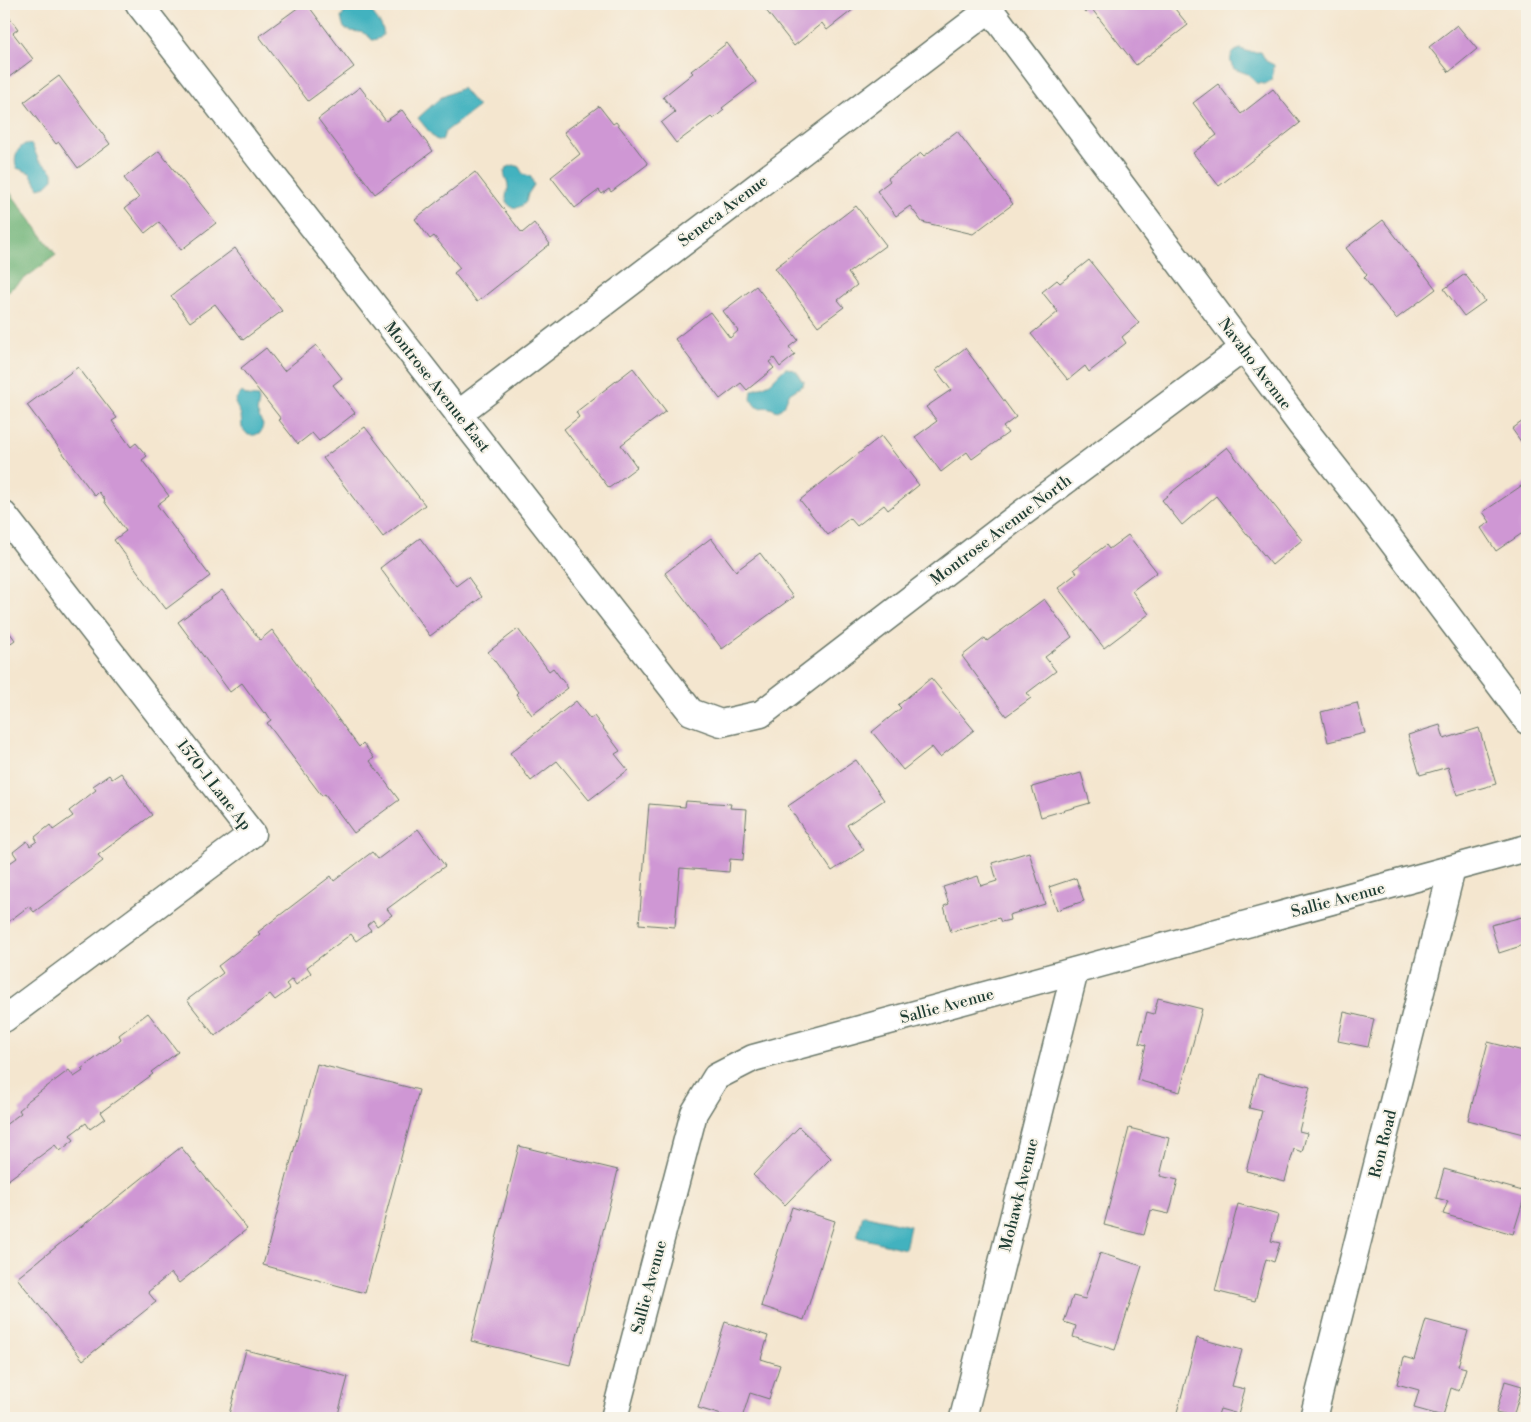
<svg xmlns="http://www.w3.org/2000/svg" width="1531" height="1422" font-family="'Libre Bodoni',serif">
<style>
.forest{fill:#70b478;stroke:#487856}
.water{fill:#43b2bf;stroke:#31787a}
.building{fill:#cf97d4}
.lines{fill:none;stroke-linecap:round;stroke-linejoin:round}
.street-casing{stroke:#6a786a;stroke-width:29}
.street{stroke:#fff;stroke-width:26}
.labels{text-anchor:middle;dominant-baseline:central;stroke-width:4;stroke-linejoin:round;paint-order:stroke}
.street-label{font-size:16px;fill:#1f3d34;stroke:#f7f3e8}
</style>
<rect width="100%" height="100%" fill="#f7f3e8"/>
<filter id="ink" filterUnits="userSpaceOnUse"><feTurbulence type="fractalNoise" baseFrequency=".02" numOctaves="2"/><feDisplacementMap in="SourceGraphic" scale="10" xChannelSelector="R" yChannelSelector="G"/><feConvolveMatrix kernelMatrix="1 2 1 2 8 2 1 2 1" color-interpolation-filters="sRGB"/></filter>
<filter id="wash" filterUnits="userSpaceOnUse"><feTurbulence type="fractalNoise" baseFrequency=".0096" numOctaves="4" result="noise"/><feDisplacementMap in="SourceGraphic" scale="20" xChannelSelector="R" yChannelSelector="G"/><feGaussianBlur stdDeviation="1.12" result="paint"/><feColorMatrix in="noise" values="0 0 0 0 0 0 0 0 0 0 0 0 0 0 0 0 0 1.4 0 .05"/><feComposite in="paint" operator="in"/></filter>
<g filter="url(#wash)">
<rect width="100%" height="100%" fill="#f4e6cf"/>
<!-- forest -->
<polygon class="forest" points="4,184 56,255 4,294"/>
<!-- water -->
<g class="water">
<path d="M351,9L360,11L369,10L372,12C378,20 394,38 372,40C361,27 354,35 344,28L341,18L346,10Z"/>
<path d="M1241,49L1249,52H1261L1266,61L1274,65L1272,80L1265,84L1256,83L1248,74L1234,69C1228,60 1230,51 1241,49Z"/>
<polygon points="462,88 478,107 445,132 442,141 435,139 418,118 440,98"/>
<path d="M25,144L32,145L39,161L48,167L53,172V179L46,186L39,188L30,173L17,168C13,159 16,149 25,144Z"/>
<path d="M514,165L519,167L523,174L531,177L534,185L528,194L526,202C520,210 506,210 506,197C506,193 509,190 508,185C507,177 501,175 507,167Z"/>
<path d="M785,368C794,368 799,372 801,380L804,381L803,385L789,394L784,406L778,411C775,410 773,409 770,408C759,406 757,412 751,399L752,391L770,383Z"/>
<polygon points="242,392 247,396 258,397 259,402 257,412 263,425 261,432 255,435 248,435 242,428 241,415 235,403 236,399"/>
<polygon points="863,1215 910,1226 905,1249 857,1237"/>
</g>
<g id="blocks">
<!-- building -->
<g class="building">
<polygon points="303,4 307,4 354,67 308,101 259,36"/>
<polygon points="772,4 858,4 859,5 827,30 822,23 794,46 765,9"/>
<polygon points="1078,4 1171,4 1188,25 1136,65 1091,8 1085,13"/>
<polygon points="4,10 18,29 13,33 33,59 4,81"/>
<polygon points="1457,25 1477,49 1449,72 1429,47"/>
<polygon points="727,43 756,82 722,108 724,110 713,119 711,117 676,143 661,123 675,112 663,97 693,73 691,71"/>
<polygon points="59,76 110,144 78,168 59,142 56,144 24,102"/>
<polygon points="1218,84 1241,114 1273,89 1300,123 1219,186 1193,153 1217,135 1193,103"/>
<polygon points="360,87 386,121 402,110 433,151 375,194 318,119"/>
<polygon points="599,106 613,124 616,122 648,164 611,192 609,189 602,194 599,190 575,208 551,177 580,154 564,132"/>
<polygon points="957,131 1013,204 973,234 922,222 910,206 896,216 877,191 890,181 888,178 921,153 924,156"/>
<polygon points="159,151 216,223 181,250 159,222 145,233 125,208 139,198 124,178"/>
<polygon points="475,172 522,233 534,223 550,244 477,302 454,273 460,268 434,236 430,239 415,219"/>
<polygon points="856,206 886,245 848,273 857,285 838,300 844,307 818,326 775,268"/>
<polygon points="1383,220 1436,289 1396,319 1364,278 1367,275 1346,248"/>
<polygon points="235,248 282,311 243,340 215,304 190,322 171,296"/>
<polygon points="1089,260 1139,323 1122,337 1126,343 1089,372 1085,366 1068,380 1031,334 1058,312 1042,292 1057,280 1060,283"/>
<polygon points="1465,274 1485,301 1464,316 1444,289"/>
<polygon points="756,286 798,340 789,347 795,355 780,367 774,358 769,362 774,368 747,390 741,383 720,399 675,339 710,312 730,338 738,331 723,311"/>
<polygon points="316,345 342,378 333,385 355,413 319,441 312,433 298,444 279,420 281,419 241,368 266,348 284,371"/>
<polygon points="965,348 1016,417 1003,427 1008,433 972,459 967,452 941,472 915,437 937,421 926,407 951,390 936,370"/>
<polygon points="78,367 117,418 112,421 131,447 136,443 147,456 142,460 169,496 157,505 210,576 166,609 114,540 126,531 104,501 105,500 99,492 95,496 27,405"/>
<polygon points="633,368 666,411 621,445 637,467 609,488 564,429 579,417 576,412"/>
<polygon points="1527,418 1527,450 1512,429"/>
<polygon points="365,427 425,505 383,537 323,458"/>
<polygon points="881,436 919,485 888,510 884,505 857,526 850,518 828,535 800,500"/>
<polygon points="1227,447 1302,540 1272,565 1216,496 1182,525 1162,500"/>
<polygon points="1527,482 1527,530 1496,551 1481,528 1490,522 1483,512"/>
<polygon points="1128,535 1157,572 1132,591 1149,614 1104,648 1058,588 1077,573 1074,569 1106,545 1109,549"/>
<polygon points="420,538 456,586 468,577 482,597 430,636 380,568"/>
<polygon points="711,538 736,571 760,553 793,597 722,649 665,573"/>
<polygon points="222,590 260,640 272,630 359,747 363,743 374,758 370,761 399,800 354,833 325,794 322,796 267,723 271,720 266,712 264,713 242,683 230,692 178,622"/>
<polygon points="1044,599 1072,637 1045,657 1056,671 1027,693 1031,698 1006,716 962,656 985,638 987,641"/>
<polygon points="4,625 15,640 4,648"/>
<polygon points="518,629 549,671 553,668 568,688 532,715 516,694 518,692 488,652"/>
<polygon points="931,678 974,730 940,757 932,747 903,770 872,732 901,708 898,705"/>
<polygon points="576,701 590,719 594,716 620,751 615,754 628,770 589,800 557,761 531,781 510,753"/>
<polygon points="1357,703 1365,733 1328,742 1321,712"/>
<polygon points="1440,725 1444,739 1479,728 1496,784 1457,795 1448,767 1420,775 1408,735"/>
<polygon points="856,760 884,800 847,825 864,850 832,871 788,806"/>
<polygon points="121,773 152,815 98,855 103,861 34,912 29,906 4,925 4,867 17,858 13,852 27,841 30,846 37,841 35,837 50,825 53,830 73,816 69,811 96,790 93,786 109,775 112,779"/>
<polygon points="1081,773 1090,803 1041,817 1032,787"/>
<polygon points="686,801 731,804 730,808 747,809 743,860 730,859 729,872 680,868 675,927 639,924 649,804 685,807"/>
<polygon points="418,829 445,866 387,909 392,915 377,926 373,920 367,925 371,930 356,941 351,934 307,967 311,973 296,985 292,979 286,984 290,989 275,1000 270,994 215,1036 187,1000 223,973 218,966 260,934 258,932 331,876 334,881 372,852 378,859"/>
<polygon points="1029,852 1045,904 1009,915 1010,920 1001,922 999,918 951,932 944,906 949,904 943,887 978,876 981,886 997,881 992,863"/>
<polygon points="1076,878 1084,901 1057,910 1049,887"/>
<polygon points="1522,917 1527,936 1527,944 1499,953 1491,925"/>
<polygon points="1158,998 1202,1009 1180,1092 1137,1080 1146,1045 1139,1043 1147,1012 1154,1014"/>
<polygon points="1344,1012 1374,1019 1368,1047 1338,1041"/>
<polygon points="148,1013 178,1052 151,1072 153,1074 101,1112 105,1118 90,1129 86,1123 70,1135 74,1140 60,1151 55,1145 4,1183 4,1126 21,1113 19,1110 25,1105 25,1103 69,1070 74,1077 83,1071 81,1069 121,1039 119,1035"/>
<polygon points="1488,1042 1527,1052 1527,1135 1468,1120"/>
<polygon points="317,1064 419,1090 365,1293 263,1265"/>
<polygon points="1258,1074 1310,1087 1299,1131 1307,1133 1302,1152 1294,1149 1285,1181 1246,1171 1262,1111 1249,1108"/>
<polygon points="799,1127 831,1158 785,1205 753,1175"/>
<polygon points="1129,1128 1169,1138 1160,1176 1178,1180 1169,1214 1151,1210 1144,1235 1104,1225"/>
<polygon points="519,1146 618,1170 570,1365 471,1341"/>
<polygon points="181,1147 247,1229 179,1283 171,1273 148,1292 156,1302 83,1360 17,1278"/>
<polygon points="1527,1162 1527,1182 1522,1180"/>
<polygon points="1444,1169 1526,1192 1513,1234 1443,1214 1448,1201 1436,1198"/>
<polygon points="1238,1204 1278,1215 1271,1241 1280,1243 1274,1262 1266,1259 1255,1301 1215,1291"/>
<polygon points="792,1207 835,1221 804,1320 761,1306"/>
<polygon points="1100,1253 1142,1266 1115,1350 1073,1337 1076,1326 1064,1322 1073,1296 1085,1299"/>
<polygon points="1426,1320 1468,1331 1458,1366 1466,1368 1459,1391 1451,1388 1443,1416 1414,1408 1419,1390 1397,1384 1404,1357 1414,1360"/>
<polygon points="725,1322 768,1336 761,1359 780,1365 769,1399 750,1393 742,1418 732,1418 698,1408"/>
<polygon points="1197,1338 1242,1350 1232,1386 1245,1389 1238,1414 1220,1409 1217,1418 1167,1418 1168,1414 1176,1416"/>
<polygon points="246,1350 348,1377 337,1418 228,1418"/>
<polygon points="1505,1381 1522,1386 1513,1417 1496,1413"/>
</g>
</g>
</g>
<g filter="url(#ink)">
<use href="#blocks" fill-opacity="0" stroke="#6a786a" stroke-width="1"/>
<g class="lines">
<defs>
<g id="street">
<polyline points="139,4 691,712 721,723 761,714 1013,520 1244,348"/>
<polyline points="986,4 1301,425 1372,515 1527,721"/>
<polyline points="458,414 990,9"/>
<polyline points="4,515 252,834 4,1019"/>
<polyline points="614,1418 694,1113 716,1077 753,1058 1527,848"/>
<polyline points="963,1418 1075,971"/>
<polyline points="1313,1418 1452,869"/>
</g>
</defs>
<!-- street casing -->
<use href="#street" class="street-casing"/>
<!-- street -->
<use href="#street" class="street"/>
</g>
</g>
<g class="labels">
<!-- street labels -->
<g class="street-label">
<text transform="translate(723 211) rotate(-37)">Seneca Avenue</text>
<text transform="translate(1255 364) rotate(53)">Navaho Avenue</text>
<text transform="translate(437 387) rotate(52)">Montrose Avenue East</text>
<text transform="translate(1001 530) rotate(-37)">Montrose Avenue North</text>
<text transform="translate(214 785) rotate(52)">1570-1 Lane Ap</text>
<text transform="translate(1338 900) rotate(-15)">Sallie Avenue</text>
<text transform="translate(947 1006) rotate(-15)">Sallie Avenue</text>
<text transform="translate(1383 1144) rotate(-76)">Ron Road</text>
<text transform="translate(1019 1195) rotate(-76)">Mohawk Avenue</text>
<text transform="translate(649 1287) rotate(-75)">Sallie Avenue</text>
</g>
</g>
<!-- margin -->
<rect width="1531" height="1422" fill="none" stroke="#f7f3e8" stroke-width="20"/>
</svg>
